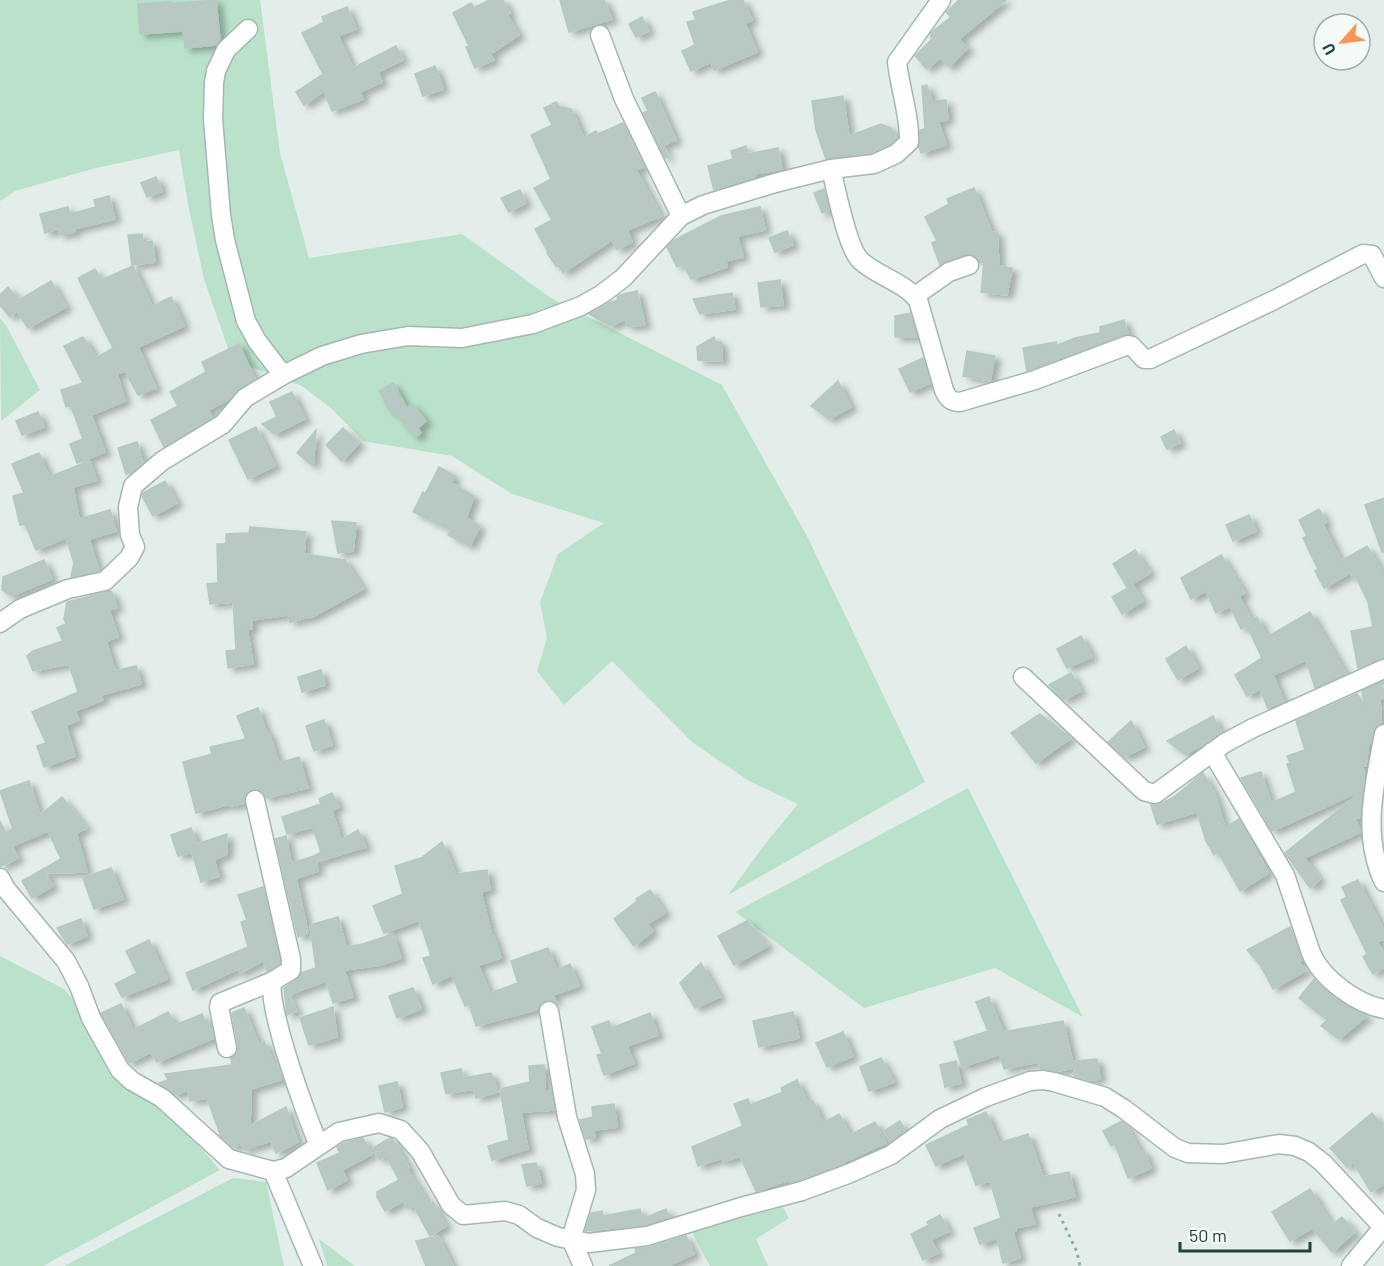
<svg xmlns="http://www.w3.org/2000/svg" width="1384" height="1266" font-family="Barlow,sans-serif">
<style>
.green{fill:#bae1ca}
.building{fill:#b8c9c4;stroke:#b5c9c3;stroke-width:1.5;filter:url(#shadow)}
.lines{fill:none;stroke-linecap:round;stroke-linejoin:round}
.minor-casing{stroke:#a5b7b3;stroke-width:21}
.path{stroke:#80b5ac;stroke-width:3;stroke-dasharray:3 4.5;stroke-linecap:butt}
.minor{stroke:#fff;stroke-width:18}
</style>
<defs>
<filter id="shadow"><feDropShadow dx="6" dy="4" stdDeviation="3" flood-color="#0004"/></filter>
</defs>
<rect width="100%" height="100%" fill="#e3eeeb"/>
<!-- green -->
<g class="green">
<polygon points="0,0 260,0 280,153 309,258 462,234 551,298 722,385 808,538 925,782 728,895 765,844 798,804 749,781 692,742 612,661 564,705 537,671 547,638 540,602 558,554 604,523 512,494 452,456 363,441 332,409 302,386 232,360 204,279 188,204 179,150 92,169 15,191 0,201"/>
<polygon points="0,318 7,327 40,390 1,421"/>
<polygon points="968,788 1083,1017 995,968 864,1008 735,912"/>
<polygon points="0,956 64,989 220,1170 43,1266 0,1266"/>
<polygon points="233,1178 266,1182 284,1266 64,1266"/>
<polygon points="783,1207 789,1218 756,1239 768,1266 710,1266 691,1230"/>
<polygon points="319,1239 355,1266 327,1266"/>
</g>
<!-- building -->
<g class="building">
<polygon points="216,0 220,40 216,45 185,48 183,31 140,34 138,4 171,2 171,4"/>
<polygon points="489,0 503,0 510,13 507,15 519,35 490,54 494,60 475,68 466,47 469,46 453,13 471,3 474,8"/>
<polygon points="560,0 604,0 612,19 569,32"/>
<polygon points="731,0 743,0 752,20 745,23 757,52 714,70 711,62 691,71 682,51 695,45 687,22 696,20 693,12"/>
<polygon points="959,0 1006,0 959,39 968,48 949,67 940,58 927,69 915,56 932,39 930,35 933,31 951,17 946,12"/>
<polygon points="347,7 356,29 338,36 353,68 396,46 403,60 378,72 382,82 360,92 363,99 332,111 324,91 304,105 296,92 323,74 302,33 324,22 322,17"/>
<polygon points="642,17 649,31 636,37 629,24"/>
<polygon points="435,66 443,89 423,96 415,74"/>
<polygon points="927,85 932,101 946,100 948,120 938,121 946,145 921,153 919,147 920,130 925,129 922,86"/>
<polygon points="655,92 676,140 663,145 668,157 665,158 643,113 648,111 642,98"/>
<polygon points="843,96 849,136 881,124 891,128 896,138 890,145 871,153 826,159 816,130 812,101"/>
<polygon points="556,102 560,107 571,109 584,138 596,131 598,134 623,123 644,167 636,170 661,216 627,230 632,242 617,250 612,240 563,273 559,266 556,266 547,253 548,252 535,229 552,220 534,188 551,179 531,135 552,125 544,108"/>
<polygon points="746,146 748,154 778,148 782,169 754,174 755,177 714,190 708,166 733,159 731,151"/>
<polygon points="156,177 162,191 147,197 141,183"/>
<polygon points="974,188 992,233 997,232 999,266 1012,268 1007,295 981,292 984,262 980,263 976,256 965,254 940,265 932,243 937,241 925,217 949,204 947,199"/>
<polygon points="824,189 829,210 822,213 814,193"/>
<polygon points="520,190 526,203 509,212 501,198"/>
<polygon points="109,196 115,219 74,229 75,232 60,235 58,229 45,233 40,214 68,207 70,214 96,207 94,200"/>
<polygon points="760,207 765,230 737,236 743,257 726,261 727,267 691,279 683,264 677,267 667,247 674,240 721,216"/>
<polygon points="787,231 793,245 775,252 769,238"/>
<polygon points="142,234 143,242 152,241 155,262 132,265 128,235"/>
<polygon points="133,266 152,306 171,297 184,326 138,347 156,388 138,395 125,371 117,374 125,401 91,415 105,452 77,463 70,444 83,439 71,406 66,407 61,390 83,383 64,346 83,337 96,358 113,348 78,278 95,269 101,280"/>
<polygon points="780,280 783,305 761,307 758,283"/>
<polygon points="51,281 66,307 28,328 17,311 10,317 0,305 0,295 8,287 19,300"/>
<polygon points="637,291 645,325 627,326 625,319 611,326 589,314 609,303 618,300 617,297 620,295"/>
<polygon points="732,293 735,309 700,314 693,299"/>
<polygon points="910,313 917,337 895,337 895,316"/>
<polygon points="1124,320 1128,334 1027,371 1023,348 1056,342 1056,346 1075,338 1100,333 1100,327"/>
<polygon points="714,337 716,342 721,342 722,361 698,360 697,347"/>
<polygon points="239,344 255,379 239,389 228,400 208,410 212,417 164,447 151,420 178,406 170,392 206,372 202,362"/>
<polygon points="967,351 995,356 990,381 963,376"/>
<polygon points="923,358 930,383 910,392 899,369"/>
<polygon points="838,381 851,407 829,419 811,406"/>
<polygon points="393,383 407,408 412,404 426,421 418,428 421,433 415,437 392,409 390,411 379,391"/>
<polygon points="292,392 305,419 274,434 262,424 277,417 270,402"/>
<polygon points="38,412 44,427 22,435 16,421"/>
<polygon points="256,427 275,466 248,479 229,440"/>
<polygon points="343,428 359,443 342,461 326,445"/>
<polygon points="316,430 313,466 297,453"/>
<polygon points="1174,430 1180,443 1167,449 1161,437"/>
<polygon points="137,442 143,463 132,472 126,474 118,448"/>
<polygon points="39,453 49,477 89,461 97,480 73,487 79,519 110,510 116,531 89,539 99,571 71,577 74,563 66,538 36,550 25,524 20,525 13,496 24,493 12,464"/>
<polygon points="439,467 455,476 451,483 474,496 466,518 480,526 470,546 448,535 450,530 413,512 423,492 425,494"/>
<polygon points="165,481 177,503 153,516 142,496 143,493"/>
<polygon points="1384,498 1384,552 1382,552 1365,505"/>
<polygon points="1319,509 1326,522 1323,524 1341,561 1367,546 1384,575 1384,658 1358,668 1351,631 1373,627 1368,602 1356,577 1353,578 1350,573 1324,588 1315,571 1318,569 1303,538 1307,536 1299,520"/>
<polygon points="1249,515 1256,531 1233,541 1226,525"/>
<polygon points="332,521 356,523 353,551 338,553"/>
<polygon points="250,527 306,532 304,554 345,560 363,589 314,616 290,622 288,615 252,620 252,629 247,629 253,664 228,668 226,651 236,650 233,602 210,604 207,584 218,583 217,544 226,544 226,534 249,533"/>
<polygon points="1135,550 1150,573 1127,587 1113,564"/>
<polygon points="1221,555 1245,593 1239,596 1251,620 1257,617 1267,637 1310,612 1346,674 1315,688 1306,660 1273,675 1284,702 1268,709 1260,689 1247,696 1235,675 1262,658 1247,626 1241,629 1230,606 1216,613 1206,591 1191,599 1181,578"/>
<polygon points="44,560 52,579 11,596 2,590 3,577"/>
<polygon points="1133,585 1143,601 1122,614 1112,597"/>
<polygon points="109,591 112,592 117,608 109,610 118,637 106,641 115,671 136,666 141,684 101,695 103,700 75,711 79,720 66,725 75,756 44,767 37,746 46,743 32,712 78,692 69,664 33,671 27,656 33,651 63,641 57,628 66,624 64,619 67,602"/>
<polygon points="1081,636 1092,657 1067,668 1057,649"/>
<polygon points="1186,646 1198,668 1178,680 1166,659"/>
<polygon points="321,670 325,685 302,692 298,677"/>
<polygon points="1071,673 1081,691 1064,700 1049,685"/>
<polygon points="1384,681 1384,684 1381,685 1384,698 1379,699 1381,709 1381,723 1375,727 1371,742 1369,740 1366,766 1363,765 1364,779 1361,817 1355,819 1361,832 1304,858 1320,879 1310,888 1285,853 1356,796 1354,794 1272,831 1241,778 1261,772 1271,803 1296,792 1287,764 1290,763 1287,756 1305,750 1296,721 1357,694 1365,707 1362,691"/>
<polygon points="258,708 267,734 269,733 279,763 299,757 308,788 266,798 263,792 253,789 247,792 244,803 230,806 230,804 196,813 183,762 212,754 210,747 246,739 237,716"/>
<polygon points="1040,714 1071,738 1036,763 1011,733"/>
<polygon points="1213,716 1221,732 1204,744 1185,754 1167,741"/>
<polygon points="324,720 332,745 314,751 306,726"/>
<polygon points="1131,721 1144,747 1124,757 1108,742"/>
<polygon points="1203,773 1216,797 1225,828 1239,819 1268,873 1240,891 1218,852 1214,855 1206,841 1197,812 1157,824 1151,805 1158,805 1174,797"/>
<polygon points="29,781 40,815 62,797 87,828 76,833 87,872 45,873 53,886 32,898 22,881 61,859 48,831 12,846 18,858 0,867 0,821 6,833 13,829 0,791"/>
<polygon points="332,793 339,807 332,810 341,840 358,830 366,847 316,862 318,871 296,878 308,933 298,937 275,839 286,836 291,863 314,856 321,852 313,827 287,834 282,817 321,804 319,799"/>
<polygon points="191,828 197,844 227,834 227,854 214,860 219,876 201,882 192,852 178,856 171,835"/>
<polygon points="442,842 456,874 487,870 490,890 481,892 492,936 494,936 501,958 478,965 490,993 518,983 511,961 548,948 557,970 570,964 579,986 553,995 556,1002 547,1000 541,1003 538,1009 476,1026 469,1004 465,1006 452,975 433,984 423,958 431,956 419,920 384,933 373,906 403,894 395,866 421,858"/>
<polygon points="111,868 123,899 94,909 83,878"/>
<polygon points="1358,880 1384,931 1384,939 1377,942 1384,953 1384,967 1373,974 1363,957 1367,954 1341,900 1347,897 1342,887"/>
<polygon points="263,887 280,964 267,971 263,961 240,973 238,969 193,990 186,973 248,947 241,922 247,920 238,895"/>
<polygon points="650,890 665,913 647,924 653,931 634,946 614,919 637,901 636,899"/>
<polygon points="338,917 346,947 363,944 393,934 401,958 381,965 344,970 353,997 333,1003 326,981 288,995 297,1011 287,1015 284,988 297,979 301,973 316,968 310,925"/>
<polygon points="81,919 87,936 67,944 57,928"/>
<polygon points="747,921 768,946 734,965 718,936"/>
<polygon points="1290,927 1302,960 1298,963 1307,970 1273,989 1260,965 1247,950"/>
<polygon points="149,940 167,979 122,997 115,984 137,973 126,951"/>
<polygon points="701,963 720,997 695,1008 680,983"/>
<polygon points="1314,979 1332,997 1367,1016 1339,1039 1321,1026 1327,1020 1299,998"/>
<polygon points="413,988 421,1009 397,1018 389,996"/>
<polygon points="989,997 1003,1032 1063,1021 1074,1068 1058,1071 1040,1069 1039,1062 1004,1069 1000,1054 962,1067 954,1042 988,1031 976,1002"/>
<polygon points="121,1004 133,1030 168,1012 175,1025 202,1014 206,1024 210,1022 214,1038 157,1062 151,1052 129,1063 101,1013"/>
<polygon points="333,1007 337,1037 309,1045 300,1018"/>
<polygon points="244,1008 259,1045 264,1041 275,1065 277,1064 283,1079 251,1089 250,1126 286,1107 298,1142 276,1153 271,1141 244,1150 243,1144 232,1147 219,1135 220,1134 207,1098 190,1101 188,1090 175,1095 159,1083 168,1080 165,1074 232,1065 231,1058 237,1052 238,1046 232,1013"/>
<polygon points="793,1012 799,1038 759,1047 753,1021"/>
<polygon points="650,1013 658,1035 627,1046 634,1063 604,1075 597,1055 602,1054 592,1027 609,1021 612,1028"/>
<polygon points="843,1032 853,1056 827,1067 816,1043"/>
<polygon points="881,1058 894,1082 869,1091 860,1067"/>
<polygon points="1097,1059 1100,1079 1088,1080 1075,1077 1074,1061"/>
<polygon points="956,1061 961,1083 945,1087 940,1065"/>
<polygon points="544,1065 545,1091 551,1091 554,1110 521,1112 528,1149 492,1160 488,1146 509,1140 500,1089 530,1082 529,1066"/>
<polygon points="461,1069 463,1078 491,1073 498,1092 476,1098 474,1089 446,1094 441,1073"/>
<polygon points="797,1080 808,1103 813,1101 823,1123 839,1114 850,1135 875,1122 886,1143 844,1162 844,1164 799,1180 790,1182 789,1180 756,1191 740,1156 723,1162 722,1158 698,1166 692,1147 743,1126 734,1104 748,1099 750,1105 783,1092 781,1088"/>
<polygon points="397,1082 402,1107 385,1112 379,1086"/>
<polygon points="614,1104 617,1127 594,1130 595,1137 586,1139 580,1120 593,1117 592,1107"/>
<polygon points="986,1112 999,1143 1028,1134 1043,1177 1069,1172 1075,1197 1030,1207 1035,1224 1015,1228 1016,1231 1013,1232 1020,1258 1003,1263 997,1238 980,1244 974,1228 1001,1218 990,1181 976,1185 964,1153 936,1166 926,1145 969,1125 967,1120"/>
<polygon points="1372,1113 1384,1128 1384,1184 1371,1192 1353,1162 1347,1167 1330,1148"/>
<polygon points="900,1121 905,1130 890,1142 884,1131"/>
<polygon points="1122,1121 1127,1126 1141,1152 1144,1151 1151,1168 1128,1178 1115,1144 1111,1146 1103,1131"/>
<polygon points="363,1138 372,1154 342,1170 347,1180 328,1190 317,1163 340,1153 337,1147 344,1143"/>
<polygon points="390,1138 393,1139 409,1168 407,1169 429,1204 433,1202 446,1226 430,1236 413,1205 408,1209 403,1201 385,1211 377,1197 377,1192 399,1180 386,1156 380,1160 373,1148"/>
<polygon points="536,1163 541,1183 527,1186 522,1165"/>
<polygon points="1310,1189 1332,1225 1342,1217 1355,1232 1332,1252 1312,1228 1290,1241 1272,1212"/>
<polygon points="640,1209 642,1219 666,1209 669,1217 645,1225 585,1231 591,1213 602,1211 603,1216"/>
<polygon points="940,1215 949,1231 931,1240 938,1253 923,1260 911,1234 929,1225 927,1222"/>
<polygon points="438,1236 453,1266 426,1266 416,1241"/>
<polygon points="686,1236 694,1254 668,1266 609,1266 636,1253 635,1249 650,1247"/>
</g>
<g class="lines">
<defs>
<g id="minor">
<polyline points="248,29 226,50 216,71 214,83 213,119 221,215 225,240 246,321 257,341 283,375"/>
<polyline points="600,35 624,99 681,216"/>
<path d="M831,169C836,188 847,249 861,261C878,276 903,282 918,300L944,390C947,398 951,402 960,402L1035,380L1128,345L1132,346L1144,359H1150L1272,301L1363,254L1372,255L1384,278"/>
<polyline points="915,296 949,272 969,265"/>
<path d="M0,623L20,609L68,589L105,581L129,558L135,547L130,535L128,507L133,486L162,461L223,424L245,398L283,375L322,356L361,344L408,336L462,338L533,324L581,306L602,294L623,278L681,216L703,205L775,183L831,169L874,164L896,154L909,142C910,116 900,89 897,62L941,0"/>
<polyline points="1023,677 1144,791 1155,794 1225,743 1253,728 1384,669"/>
<path d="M1384,734C1375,782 1361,835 1384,882"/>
<path d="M1212,752L1285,875L1311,953C1322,979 1357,1004 1384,1009"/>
<path d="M255,800L291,959V970L273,981C264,999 308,1122 319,1145"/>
<polyline points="0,878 6,889 66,961 79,986 91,1018 120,1070 132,1081 162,1098 229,1159 273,1171 286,1168 339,1132 379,1123 401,1130 420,1151 451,1205 463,1215 505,1211 519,1215 537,1228 558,1237 589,1243 647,1236 741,1207 802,1191 848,1174 891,1155 940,1119 986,1097 1030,1081 1043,1080 1054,1082 1105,1097 1124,1109 1175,1148 1188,1153 1223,1154 1279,1144 1295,1146 1309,1152 1323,1163 1383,1227"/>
<polyline points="549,1011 567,1117 585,1174 586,1190 571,1239 583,1266"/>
<polyline points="227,1048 219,1007 220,1003 273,981"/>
<polyline points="273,1171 313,1266"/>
<polyline points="1351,1266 1384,1226"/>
</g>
</defs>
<!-- minor casing -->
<use href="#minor" class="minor-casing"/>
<!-- path -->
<polyline class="path" points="1059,1214 1077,1252 1080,1266"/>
<!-- minor -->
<use href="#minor" class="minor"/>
</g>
<!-- north arrow -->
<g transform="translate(1342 42) rotate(242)"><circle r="28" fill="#f4faf8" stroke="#9fb0ad" stroke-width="1.5"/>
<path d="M0-4.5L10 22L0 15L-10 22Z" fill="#ff9350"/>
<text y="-9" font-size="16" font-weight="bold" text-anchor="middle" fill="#20423d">U</text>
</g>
<!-- scale -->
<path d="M1180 1242v9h130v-9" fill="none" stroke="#20423d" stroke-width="3"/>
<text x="1189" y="1242" font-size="18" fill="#20423d" stroke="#f4faf8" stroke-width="4.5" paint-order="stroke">50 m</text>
</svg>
